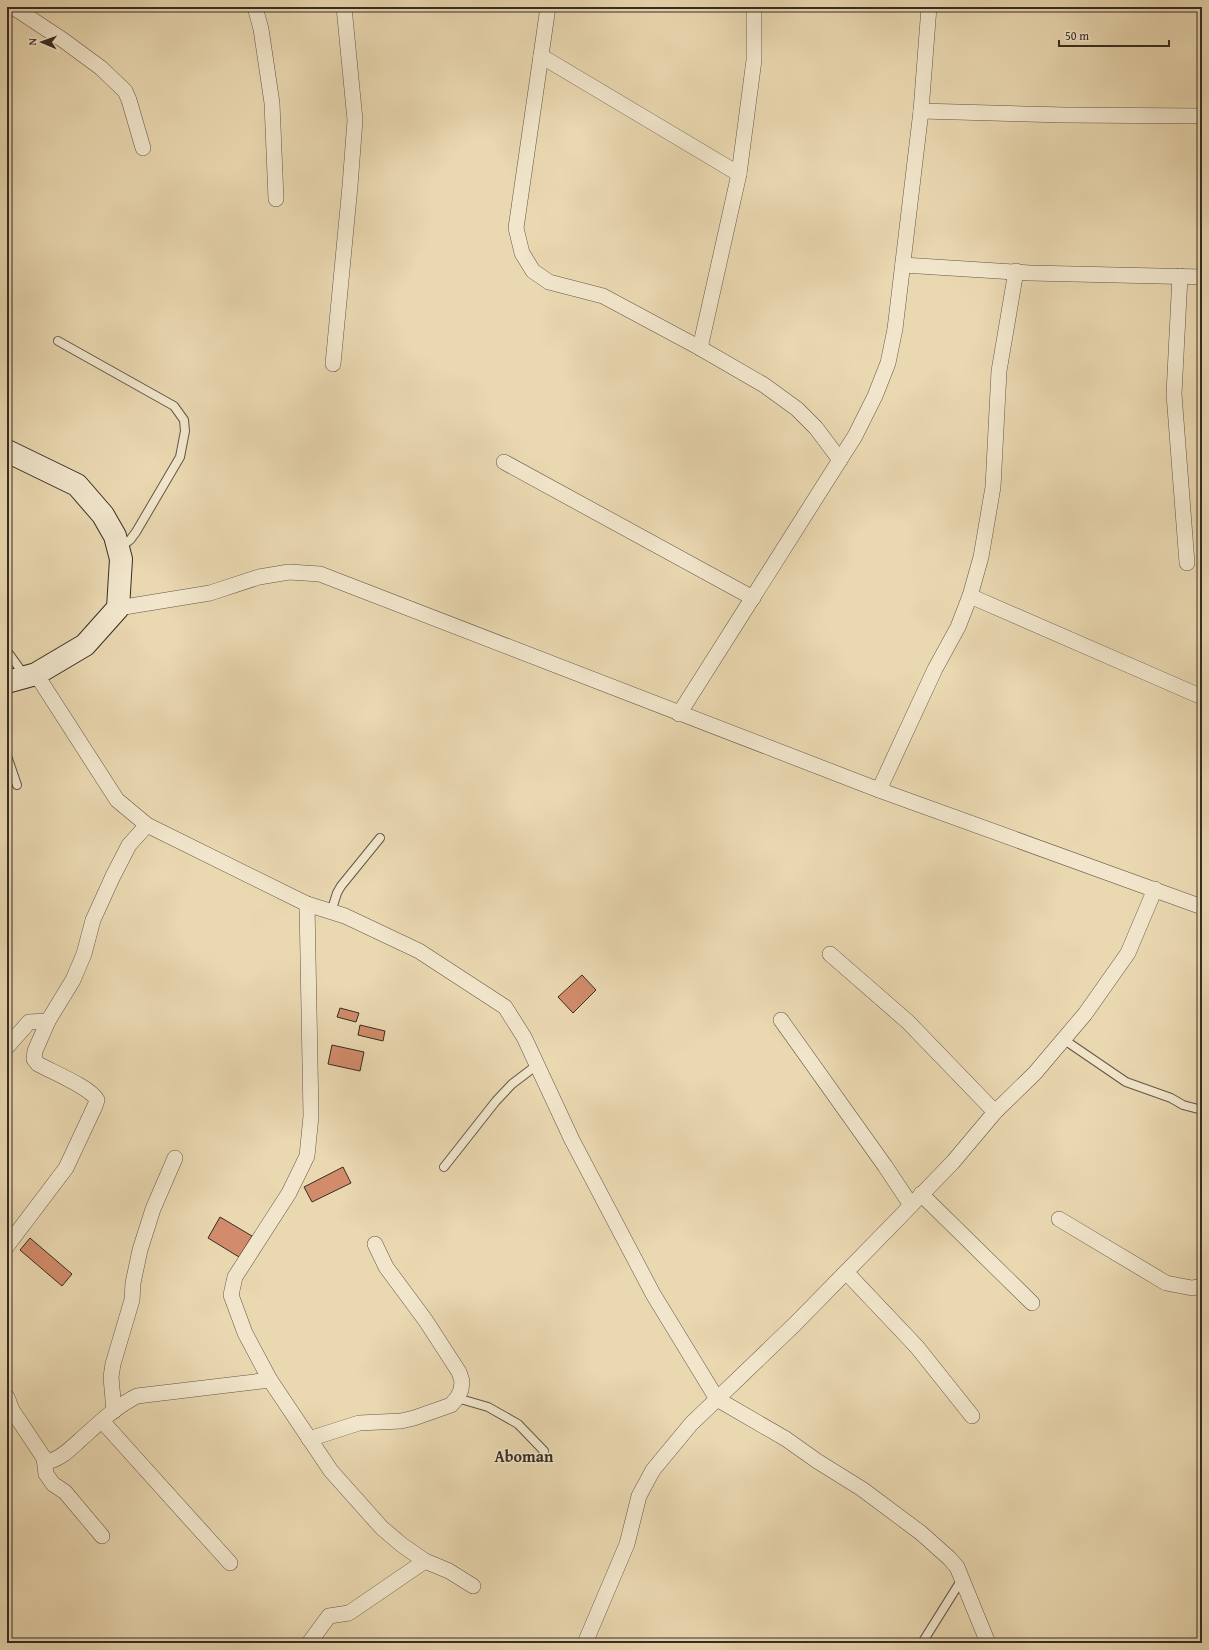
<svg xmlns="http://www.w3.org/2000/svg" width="1209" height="1650" font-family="'Gentium Book Plus',serif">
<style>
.building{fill:#d28c6b;stroke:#362c24}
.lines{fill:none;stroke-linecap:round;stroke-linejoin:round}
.lane-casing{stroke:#635747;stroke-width:10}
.street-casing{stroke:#635747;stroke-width:16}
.secondary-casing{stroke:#362c24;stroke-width:24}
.lane{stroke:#f1e6cc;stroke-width:8}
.street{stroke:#f1e6cc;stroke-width:15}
.secondary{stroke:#f1e6cc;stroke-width:22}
.labels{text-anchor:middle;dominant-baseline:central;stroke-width:3;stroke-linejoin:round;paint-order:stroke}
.quarter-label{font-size:16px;font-weight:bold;fill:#362c24;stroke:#f1e6cc}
</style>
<rect width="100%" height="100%" fill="#ead8b1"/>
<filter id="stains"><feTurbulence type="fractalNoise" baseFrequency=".005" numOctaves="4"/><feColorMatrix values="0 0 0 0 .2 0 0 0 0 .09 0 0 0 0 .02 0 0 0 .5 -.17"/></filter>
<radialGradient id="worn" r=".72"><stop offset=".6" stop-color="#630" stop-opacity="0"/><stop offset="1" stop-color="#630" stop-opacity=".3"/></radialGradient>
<!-- building -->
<g class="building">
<polygon points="582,975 596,990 573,1013 558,997"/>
<polygon points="340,1008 359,1013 356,1022 337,1017"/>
<polygon points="360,1025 385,1031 383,1041 358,1035"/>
<polygon points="332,1045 364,1052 360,1071 328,1064"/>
<polygon points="343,1167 351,1183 312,1202 304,1187"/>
<polygon points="220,1217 252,1236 239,1257 208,1238"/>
<polygon points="30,1238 72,1274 62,1286 20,1250"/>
</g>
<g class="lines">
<defs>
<g id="lane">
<polyline points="58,341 174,406 184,420 185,431 180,457 136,532 130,540 119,548"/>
<polyline points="7,651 25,676"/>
<polyline points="7,756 17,785"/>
<polyline points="331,912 337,893 341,886 380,838"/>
<polyline points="1063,1039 1126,1082 1171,1098 1183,1105 1202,1110"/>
<polyline points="444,1167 496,1101 512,1084 537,1065"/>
<polyline points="457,1398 488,1407 518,1424 544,1451"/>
<polyline points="922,1643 962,1579"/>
</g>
<g id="street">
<polyline points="13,7 63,40 101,68 125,91 129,100 143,148"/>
<polyline points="255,7 261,29 272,103 276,199"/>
<polyline points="548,7 516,228 522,253 533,271 549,282 603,296 700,348 764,385 797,409 816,428 840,460"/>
<polyline points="541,56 739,174"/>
<polyline points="921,111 1065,115 1202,116"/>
<polyline points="903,265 1030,273 1202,277"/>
<polyline points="1180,276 1174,394 1187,563"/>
<polyline points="700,348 739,174 754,60 754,7"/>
<polyline points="333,364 350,186 355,120 344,7"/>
<polyline points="504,462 753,598"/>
<polyline points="970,596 1202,697"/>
<polyline points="118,608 210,593 259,577 289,572 320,574 879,790 1202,907"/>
<polyline points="36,674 117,800 147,825 307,904 345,916 419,951 505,1007 524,1037 572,1140 653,1294 717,1399 786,1439 817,1461 862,1489 921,1533 949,1558 957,1567 988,1643"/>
<polyline points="679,714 855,436 875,396 888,363 895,329 921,111 929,7"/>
<polyline points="879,790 935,669 958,627 970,596 981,557 993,487 999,371 1016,271"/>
<polyline points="307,904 311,1116 307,1156 289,1193 235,1277 231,1295 245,1333 270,1380 331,1471 382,1528 402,1545 425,1561 449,1571 473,1586"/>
<polyline points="830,954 908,1022 995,1112"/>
<polyline points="781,1020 885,1166 911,1205"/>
<polyline points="7,1047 29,1022 48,1021"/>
<polyline points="921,1194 1032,1303"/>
<polyline points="1059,1219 1166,1283 1192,1288 1202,1286"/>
<path d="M7,1246L66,1168L95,1106L97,1100C90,1087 52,1072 38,1064L34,1059L35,1051L48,1021L73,980L84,954L93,920L113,876L129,845L147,825"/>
<polyline points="846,1272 917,1347 972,1416"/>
<path d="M7,1397L12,1410L44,1458L50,1461C62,1458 71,1448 80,1440C98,1424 115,1407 137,1396L270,1380"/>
<polyline points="114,1411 111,1377 113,1364 132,1300 133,1283 140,1250 153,1209 175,1158"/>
<polyline points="102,1421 230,1563"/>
<polyline points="309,1439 359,1423 401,1421 414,1418 451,1405 457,1398 461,1390 462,1381 459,1372 426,1321 386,1267 375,1244"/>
<polyline points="44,1458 46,1474 53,1484 65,1492 102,1536"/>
<polyline points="309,1643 329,1616 349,1613 425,1561"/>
<polyline points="585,1643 627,1544 639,1496 653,1470 691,1424 795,1324 893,1224 953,1162 995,1112 1035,1073 1085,1014 1128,953 1155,889"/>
</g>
<polyline id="secondary" points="7,451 77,485 103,515 115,536 121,559 118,608 85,645 36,674 7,682"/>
</defs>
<!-- lane casing -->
<use href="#lane" class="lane-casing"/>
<!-- street casing -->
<use href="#street" class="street-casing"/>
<!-- secondary casing -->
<use href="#secondary" class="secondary-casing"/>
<!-- lane -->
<use href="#lane" class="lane"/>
<!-- street -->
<use href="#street" class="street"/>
<!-- secondary -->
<use href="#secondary" class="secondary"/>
</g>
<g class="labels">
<!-- quarter labels -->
<g class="quarter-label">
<text x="524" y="1456">Aboman</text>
</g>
</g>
<!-- margin -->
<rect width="1209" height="1650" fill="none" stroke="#ead8b1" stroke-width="24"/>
<rect x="8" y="8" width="1193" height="1634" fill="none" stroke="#362c24" stroke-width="2"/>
<rect x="12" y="12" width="1185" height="1626" fill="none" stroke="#362c24"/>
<!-- north arrow -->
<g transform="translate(42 42) rotate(272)" stroke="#f1e6cc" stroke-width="3" paint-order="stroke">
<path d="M0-3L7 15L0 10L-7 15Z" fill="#362c24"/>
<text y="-6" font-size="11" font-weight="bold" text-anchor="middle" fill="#362c24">N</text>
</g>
<!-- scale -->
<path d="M1059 40v6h110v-6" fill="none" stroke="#362c24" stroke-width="2"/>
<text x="1065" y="40" font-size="12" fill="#362c24" stroke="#f1e6cc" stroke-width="3" paint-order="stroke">50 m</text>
<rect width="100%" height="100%" filter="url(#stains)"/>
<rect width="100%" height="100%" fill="url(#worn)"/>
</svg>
